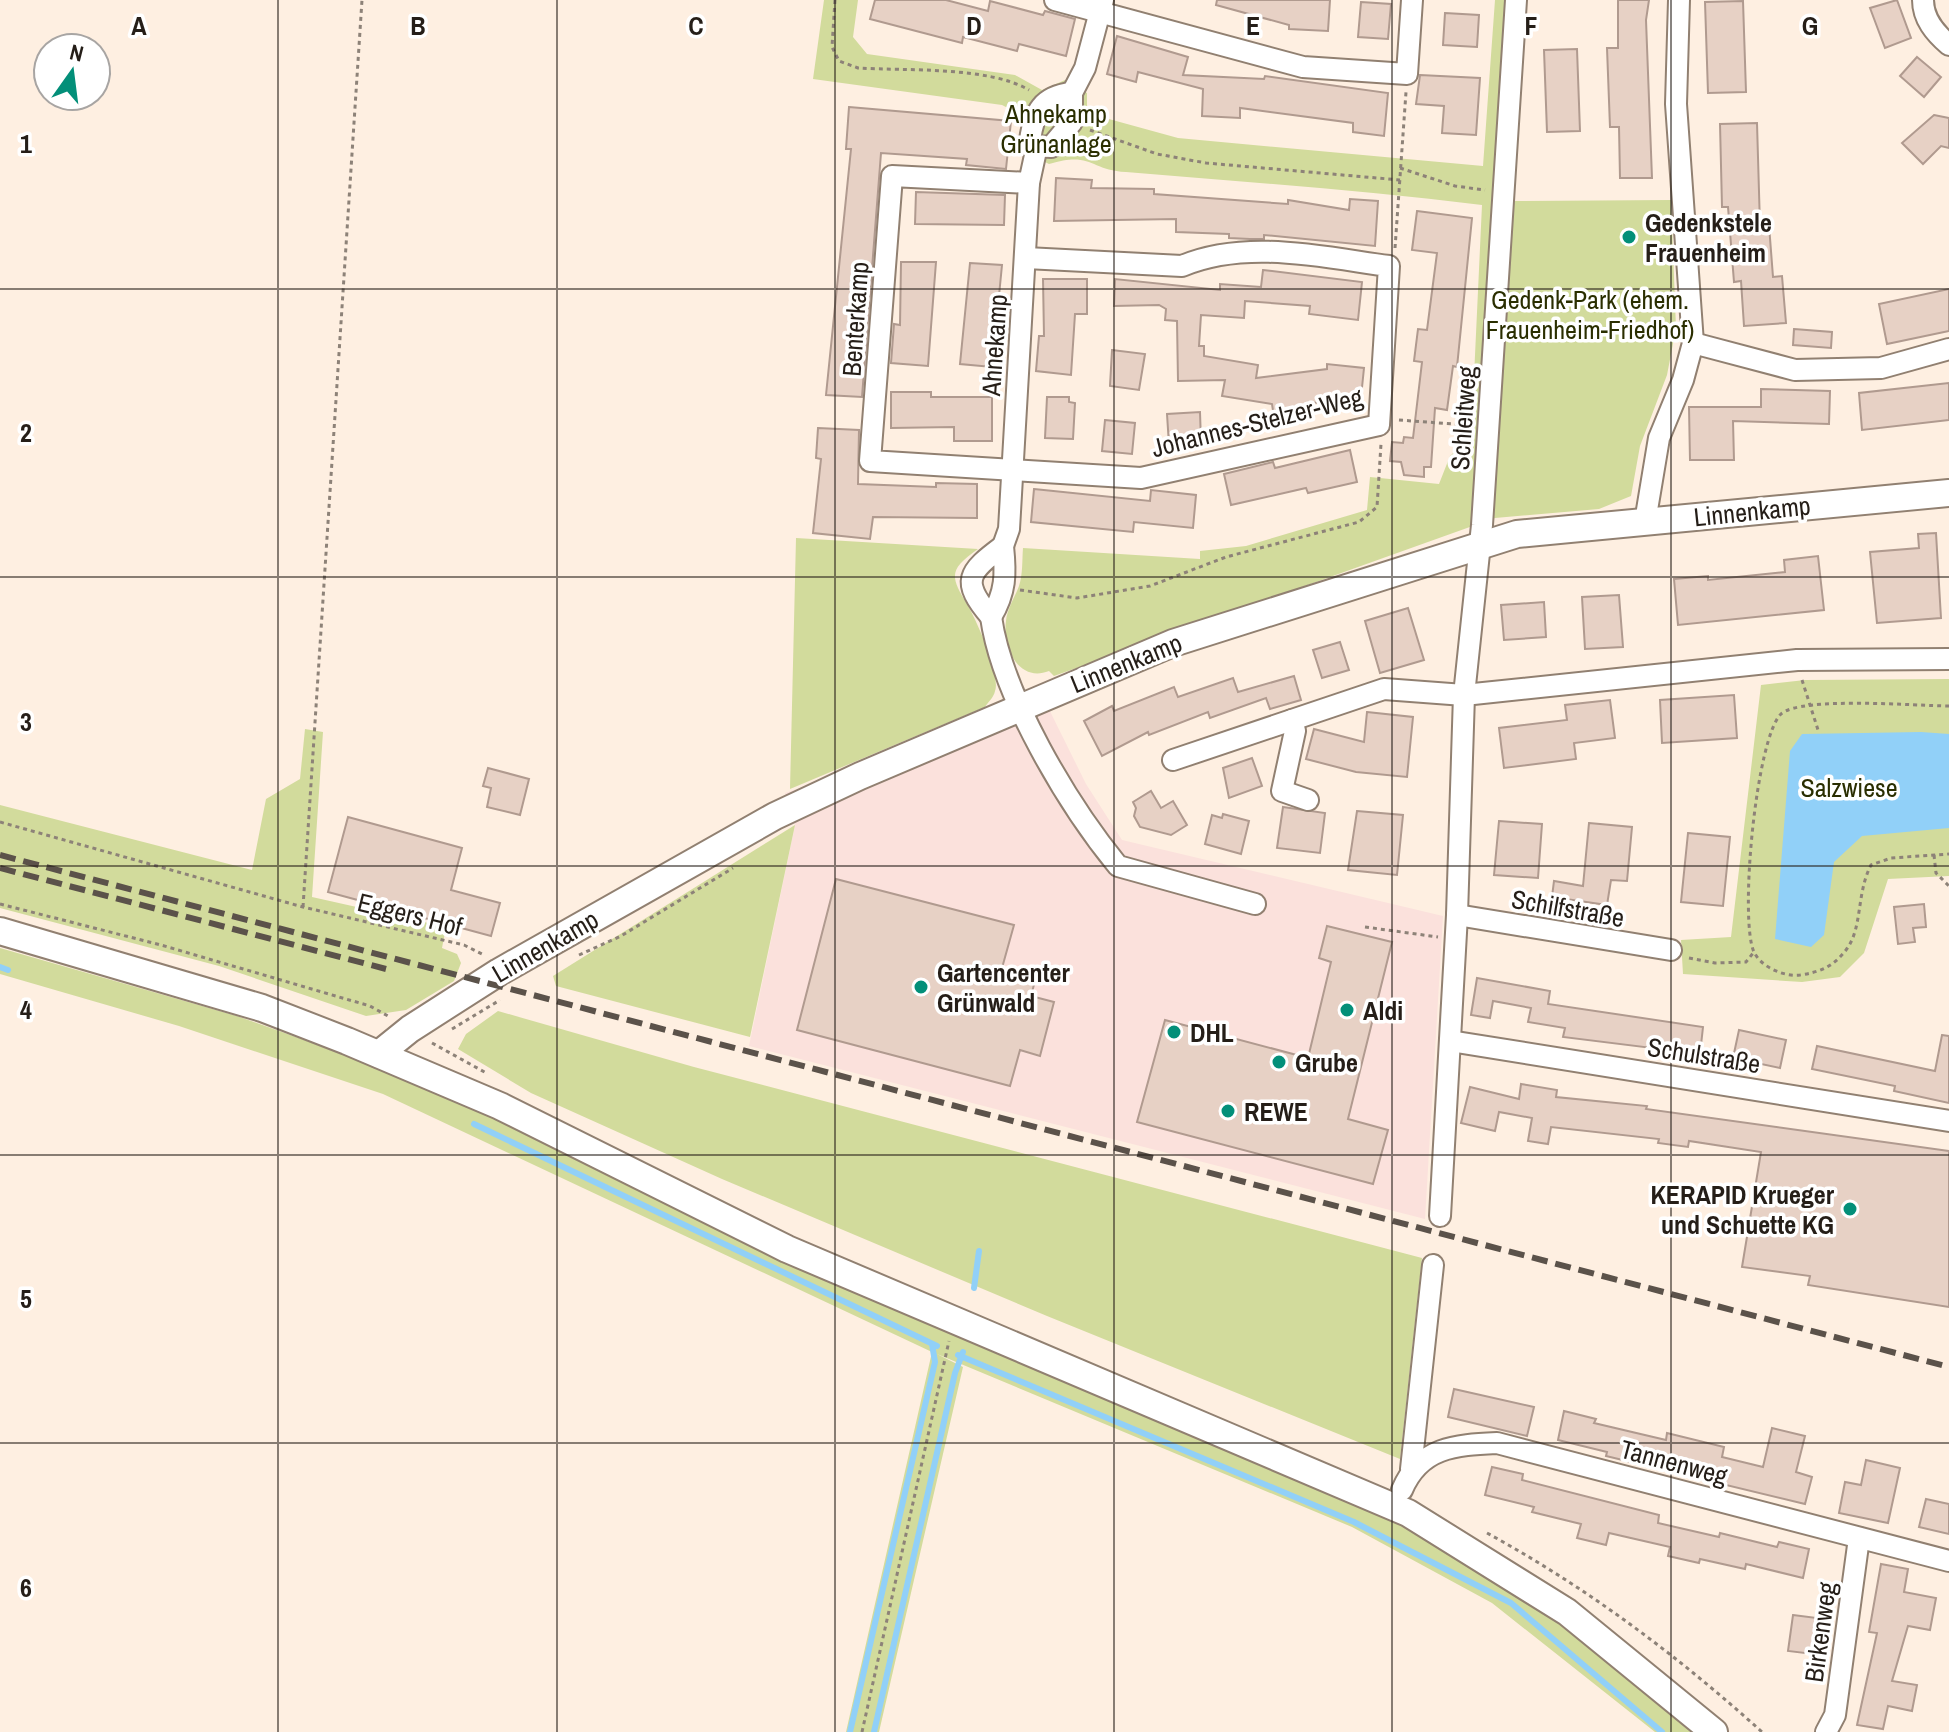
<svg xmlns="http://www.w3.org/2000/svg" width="1949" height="1732" font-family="'Archivo Narrow',sans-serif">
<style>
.commercial{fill:#fbe1dc}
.green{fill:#d2db9c}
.water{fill:#91d0f8}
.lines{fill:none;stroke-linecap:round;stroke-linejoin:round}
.stream{stroke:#91d0f8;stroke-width:6}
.building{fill:#e7d1c5;stroke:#b09a8f;stroke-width:2}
.minor-casing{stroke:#918071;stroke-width:24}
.major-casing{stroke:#918071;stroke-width:30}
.path{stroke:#8d8278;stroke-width:3;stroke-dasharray:4 4;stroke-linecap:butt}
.minor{stroke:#fff;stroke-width:20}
.major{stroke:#fff;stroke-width:26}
.rail{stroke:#5b524a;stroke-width:6;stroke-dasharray:16 8;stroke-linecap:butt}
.grid{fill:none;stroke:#251e18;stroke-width:2;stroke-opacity:0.55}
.poi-dot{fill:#038f79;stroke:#fff;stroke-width:3}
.labels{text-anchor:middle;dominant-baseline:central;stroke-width:7;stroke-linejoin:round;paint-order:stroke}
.park-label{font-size:26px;fill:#2a2e00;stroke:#fff}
.poi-label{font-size:26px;font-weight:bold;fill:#251e18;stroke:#fff;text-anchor:start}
.street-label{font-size:26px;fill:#251e18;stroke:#fff}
.grid-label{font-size:26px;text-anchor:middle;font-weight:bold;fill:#251e18;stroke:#fff;stroke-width:7;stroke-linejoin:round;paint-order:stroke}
</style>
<rect width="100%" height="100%" fill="#feefe1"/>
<!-- commercial -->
<polygon class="commercial" points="1039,689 1086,784 1122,840 1443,916 1425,1219 749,1046 795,825 785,793 838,775"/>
<!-- green -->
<g class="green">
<path d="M824,0H858L853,37L867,54L1015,75L1042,90L1065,80L1087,93V113L1178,138L1483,166L1495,0H1525L1510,201L1671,200L1676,328L1667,375L1640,446L1631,496L1599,509L1495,518L1054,676L1049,671C1019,683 1002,648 1006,621C1007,609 1015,597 1019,586C1023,574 1022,560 1023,548L1200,559V551L1246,546L1367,510L1370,477L1439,484L1450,456L1466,441H1471L1482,205C1363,190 1244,182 1126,172C1089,170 1092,151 1049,164L1021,150L1025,117L1002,105L813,79Z"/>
<path d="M796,538L978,549C950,569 949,575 967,604C976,619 1001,675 995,691C994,697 988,702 985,707L790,789Z"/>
<polygon points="1949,679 1949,876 1888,879 1864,953 1840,977 1802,982 1683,974 1681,940 1731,937 1761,685 1805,680"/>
<polygon points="305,729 323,732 312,897 446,927 442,948 457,954 461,963 454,981 406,1010 366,1016 219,966 0,908 0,805 252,870 266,799 300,779"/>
<polygon points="795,825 750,1037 556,986 553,976"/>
<polygon points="0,948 237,1016 388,1070 1342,1494 1477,1563 1591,1645 1692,1732 1655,1732 1492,1603 1352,1527 937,1354 963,1367 879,1732 846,1732 932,1352 383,1094 179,1026 0,974"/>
<polygon points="498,1011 694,1067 1422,1258 1400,1459 1047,1316 722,1179 531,1093 458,1049 466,1034"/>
</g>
<!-- water -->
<polygon class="water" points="1921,732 1949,734 1949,828 1862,836 1834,862 1824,935 1811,947 1775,939 1790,751 1802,734"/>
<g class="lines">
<!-- stream -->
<g class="stream">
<polyline points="0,967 8,970"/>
<polyline points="474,1124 937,1346"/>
<polyline points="974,1288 979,1251"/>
<polyline points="958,1355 1354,1522 1511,1603 1662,1732"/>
<polyline points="850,1732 935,1362 932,1344"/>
<polyline points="874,1732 955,1373 963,1352"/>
</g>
</g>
<!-- building -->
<g class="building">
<polygon points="875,0 946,0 988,11 990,1 1043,15 1045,11 1075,19 1066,56 1019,44 1017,51 963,37 962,43 870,19"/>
<polygon points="1217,0 1330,0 1328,31 1289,29 1289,25 1216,5"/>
<polygon points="1618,0 1649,0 1646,20 1652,178 1620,178 1619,127 1610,127 1607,48 1618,48"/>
<polygon points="1897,0 1911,38 1885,48 1870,8"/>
<polygon points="1743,1 1746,92 1708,93 1705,2"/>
<polygon points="1361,2 1391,4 1388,39 1358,37"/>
<polygon points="1445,13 1479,15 1477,47 1443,45"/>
<polygon points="1117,36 1188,57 1183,75 1264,79 1265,76 1388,93 1384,136 1353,132 1353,123 1240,108 1240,118 1202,116 1203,89 1138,72 1136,82 1107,74"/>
<polygon points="1577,49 1580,131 1547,132 1544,50"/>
<polygon points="1917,57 1941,77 1924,97 1900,76"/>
<polygon points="1420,75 1480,78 1476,135 1442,133 1444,106 1416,104"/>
<polygon points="849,107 1011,121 1006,169 966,165 967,159 881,153 862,397 826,395 851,149 846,149"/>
<polygon points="1934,115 1949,118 1949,148 1941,146 1923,164 1902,143"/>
<polygon points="1757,123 1760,226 1769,225 1773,277 1782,276 1786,323 1744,326 1741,281 1734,282 1728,207 1722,207 1720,124"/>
<polygon points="1056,178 1092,180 1091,188 1154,189 1154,194 1288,204 1288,200 1349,210 1350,199 1378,201 1375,246 1264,235 1264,239 1250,239 1229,238 1229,234 1176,232 1176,219 1054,221"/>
<polygon points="916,192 1005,195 1004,225 915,224"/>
<polygon points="1417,211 1472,218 1457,367 1453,366 1447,410 1435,408 1431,467 1424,467 1424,477 1404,475 1401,462 1390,461 1392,442 1403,443 1404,437 1413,438 1422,362 1414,361 1418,329 1427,330 1437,253 1412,250"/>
<polygon points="901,262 936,262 928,366 891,363 894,324 900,325"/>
<polygon points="970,263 1002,265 992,367 960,364"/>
<polygon points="1263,270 1362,282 1358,320 1309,314 1310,306 1245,301 1244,318 1201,315 1199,346 1204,346 1204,356 1258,365 1256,378 1327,369 1327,364 1364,368 1360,407 1309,402 1310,412 1274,417 1272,404 1222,396 1225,380 1178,381 1177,321 1165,320 1166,309 1159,305 1114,306 1115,279 1220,290 1220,284 1261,287"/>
<polygon points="1043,279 1087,279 1087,314 1075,314 1071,375 1036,371 1039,336 1044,336"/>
<polygon points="1949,289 1949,331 1887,344 1879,304"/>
<polygon points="1794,329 1832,332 1831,348 1793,345"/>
<polygon points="1112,350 1145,354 1139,390 1110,386"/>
<polygon points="1949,383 1949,420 1862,430 1859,393"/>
<polygon points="1761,389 1830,391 1829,424 1733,421 1734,460 1690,460 1689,407 1761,407"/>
<polygon points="891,392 931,392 931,397 992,397 992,441 954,441 954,427 891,428"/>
<polygon points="1047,397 1069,397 1069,402 1075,403 1073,439 1045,438"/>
<polygon points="1200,412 1201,442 1169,445 1167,414"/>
<polygon points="1105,420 1135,423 1132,454 1102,451"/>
<polygon points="818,428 859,430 858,484 936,487 936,483 977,484 977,518 873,517 870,539 813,533 821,459 816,458"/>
<polygon points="1350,450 1357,482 1308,493 1306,488 1231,505 1224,474 1273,462 1275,468"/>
<polygon points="1034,489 1150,501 1151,490 1196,495 1193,528 1134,522 1133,532 1031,522"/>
<polygon points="1936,533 1941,618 1877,623 1870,552 1919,548 1918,534"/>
<polygon points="1818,556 1824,610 1678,625 1674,579 1708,576 1708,580 1785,572 1784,560"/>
<polygon points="1619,595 1623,647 1585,649 1582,597"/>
<polygon points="1544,602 1546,637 1504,640 1501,605"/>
<polygon points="1408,608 1424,660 1380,673 1365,621"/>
<polygon points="1340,642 1349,670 1322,678 1313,650"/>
<polygon points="1294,676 1301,700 1270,709 1266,698 1210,718 1208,712 1149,735 1148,732 1102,756 1084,721 1112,706 1114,711 1174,687 1178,697 1233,678 1238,692"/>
<polygon points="1734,695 1737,738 1662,743 1660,700"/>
<polygon points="1610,700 1615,738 1574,743 1576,759 1504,768 1499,728 1567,720 1565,705"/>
<polygon points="1367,712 1413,717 1407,777 1356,772 1306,759 1314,729 1364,742"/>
<polygon points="1252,758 1262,786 1229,798 1223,768"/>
<polygon points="488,768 529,779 520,815 487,807 491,788 483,786"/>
<polygon points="1151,791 1161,808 1173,801 1187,825 1171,835 1140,827 1134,816 1136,808 1133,802"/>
<polygon points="1283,807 1325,813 1320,853 1277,848"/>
<polygon points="1357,811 1403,815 1397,875 1348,870"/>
<polygon points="1223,814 1249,821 1241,854 1205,844 1212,815 1222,818"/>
<polygon points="348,817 462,848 451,890 500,903 491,936 328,892"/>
<polygon points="1499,821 1542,824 1538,878 1494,875"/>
<polygon points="1589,823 1632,827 1627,881 1611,880 1607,905 1552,897 1554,881 1583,886"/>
<polygon points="1688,833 1730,837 1723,906 1681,902"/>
<polygon points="836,879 1014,925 1002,968 1036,977 1031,996 1054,1002 1040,1056 1020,1050 1010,1086 797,1030"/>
<polygon points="1924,904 1926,927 1913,928 1915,942 1898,944 1894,907"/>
<polygon points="1327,926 1392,942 1348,1119 1388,1130 1373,1184 1137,1122 1165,1020 1308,1058 1331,962 1319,958"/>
<polygon points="1477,978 1550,991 1548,1004 1703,1027 1700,1054 1563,1037 1565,1028 1528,1022 1531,1008 1493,1001 1490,1018 1471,1015"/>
<polygon points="1739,1030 1786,1040 1780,1068 1733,1058"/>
<polygon points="1942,1035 1949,1036 1949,1103 1894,1091 1895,1086 1812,1069 1817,1046 1935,1071"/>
<polygon points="1521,1084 1557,1090 1556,1097 1647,1106 1646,1109 1949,1151 1949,1307 1808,1285 1810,1276 1742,1267 1761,1152 1689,1141 1688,1147 1658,1143 1659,1139 1551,1127 1548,1144 1528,1141 1532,1118 1499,1112 1495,1131 1461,1123 1470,1087 1519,1099"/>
<polygon points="1454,1389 1534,1407 1527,1436 1448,1417"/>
<polygon points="1564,1411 1596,1419 1594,1423 1666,1440 1667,1433 1724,1447 1722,1457 1763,1467 1772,1428 1805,1436 1796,1472 1812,1477 1805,1504 1606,1456 1607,1452 1558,1440"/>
<polygon points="1866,1460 1900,1468 1888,1523 1839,1513 1845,1482 1861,1485"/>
<polygon points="1492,1467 1523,1474 1522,1480 1659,1515 1658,1523 1719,1537 1720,1533 1777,1547 1779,1542 1809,1549 1803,1578 1746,1564 1745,1569 1700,1559 1699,1563 1668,1556 1670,1547 1609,1533 1606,1545 1577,1538 1581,1524 1532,1512 1534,1507 1485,1495"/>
<polygon points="1926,1499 1949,1504 1949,1534 1919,1527"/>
<polygon points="1881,1564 1908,1569 1904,1592 1936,1598 1930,1630 1908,1626 1892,1681 1917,1685 1912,1711 1888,1706 1883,1729 1857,1725 1877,1633 1869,1632"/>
<polygon points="1793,1615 1825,1619 1821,1655 1788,1651"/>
</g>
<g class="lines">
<defs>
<g id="minor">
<polyline points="1055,0 1303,67 1407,74 1412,0"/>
<path d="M1923,0C1923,19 1935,33 1949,45"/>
<path d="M1072,93V122L1051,147L1037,146L1030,140C1034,112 1042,96 1072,93Z"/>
<polyline points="1072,93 1085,68 1103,0"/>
<path d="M1026,258L1182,266C1246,239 1322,257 1389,266L1379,425L1141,478L870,461L892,176L1029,183"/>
<polyline points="1693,343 1795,370 1881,368 1949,349"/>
<polyline points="1645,522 1659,438 1683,380 1693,343 1676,104 1679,0"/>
<polyline points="1003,546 1009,529 1029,183 1037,146"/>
<path d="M1003,546C1006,574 1006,592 991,617C960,581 968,572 1003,546Z"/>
<path d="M991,617C1002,695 1068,805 1118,866L1255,904"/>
<polyline points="1292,720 1295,731 1282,791 1308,800"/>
<polyline points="1173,760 1384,689 1464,695 1797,660 1949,659"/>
<polyline points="1457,915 1671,950"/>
<polyline points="1450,1041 1949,1121"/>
<polyline points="1440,1216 1457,915 1464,695 1482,525 1516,0"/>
<polyline points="1411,1469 1433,1265"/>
<path d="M1402,1490C1420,1447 1455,1445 1497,1443L1949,1561"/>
<polyline points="1826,1732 1835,1715 1859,1538"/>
</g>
<g id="major">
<polyline points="0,931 262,1008 347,1041 500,1106 787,1249 1408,1513 1567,1612 1714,1732"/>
<polyline points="379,1054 410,1029 499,972 775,816 860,776 1173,643 1517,534 1949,493"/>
</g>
</defs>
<!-- minor casing -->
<use href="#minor" class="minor-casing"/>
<!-- major casing -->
<use href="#major" class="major-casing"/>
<!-- path -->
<g class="path">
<path d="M835,0L832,47L839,61L858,68C906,71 988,66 1029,90"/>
<polyline points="1090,130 1157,154 1206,163 1400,180"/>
<polyline points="1400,168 1455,186 1485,190"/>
<polyline points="1395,248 1406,92"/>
<polyline points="1399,420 1467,425"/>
<polyline points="1020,590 1077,598 1150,586 1226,557 1359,522 1377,507 1381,444"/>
<polyline points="1802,680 1819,733"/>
<path d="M1949,706C1918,706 1801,696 1781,714C1756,738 1739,920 1754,952C1761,967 1784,977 1800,975C1820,972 1833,967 1846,950C1863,928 1856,894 1871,865L1891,858L1949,854"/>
<polyline points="0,822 303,907 464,945 482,954"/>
<polyline points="1934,855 1936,873 1949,886"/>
<polyline points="0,904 161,945 370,1006 388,1016"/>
<polyline points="303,907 362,0"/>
<polyline points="1365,927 1438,937"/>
<polyline points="579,955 621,936 733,868"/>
<polyline points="1689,958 1715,963 1746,962 1754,952"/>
<polyline points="452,1029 500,1000"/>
<polyline points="432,1043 488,1074"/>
<path d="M1487,1533C1586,1587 1678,1656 1762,1732"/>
<polyline points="862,1732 949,1341"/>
</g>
<!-- minor -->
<use href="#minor" class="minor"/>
<!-- major -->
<use href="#major" class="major"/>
<!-- rail -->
<g class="rail">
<polyline points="0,855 1949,1367"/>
<polyline points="0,868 386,969"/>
</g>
</g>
<!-- grid -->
<path class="grid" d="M278,0V1732M557,0V1732M835,0V1732M1114,0V1732M1392,0V1732M1671,0V1732M0,289H1949M0,577H1949M0,866H1949M0,1155H1949M0,1443H1949"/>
<!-- markers -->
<g class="poi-dot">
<circle cx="1629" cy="237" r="8"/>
<circle cx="921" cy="987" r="8"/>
<circle cx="1347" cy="1010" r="8"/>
<circle cx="1174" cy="1032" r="8"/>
<circle cx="1279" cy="1062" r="8"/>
<circle cx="1228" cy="1111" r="8"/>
<circle cx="1850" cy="1209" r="8"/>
</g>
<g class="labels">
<!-- park labels -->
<g class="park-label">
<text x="1056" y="113">Ahnekamp<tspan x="1056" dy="30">Grünanlage</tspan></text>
<text x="1590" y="299">Gedenk-Park (ehem.<tspan x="1590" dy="30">Frauenheim-Friedhof)</tspan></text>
<text x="1849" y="787">Salzwiese</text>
</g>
<!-- poi labels -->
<g class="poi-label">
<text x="1645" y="222">Gedenkstele<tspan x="1645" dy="30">Frauenheim</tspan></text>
<text x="937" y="972">Gartencenter<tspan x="937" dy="30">Grünwald</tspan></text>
<text x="1363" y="1010">Aldi</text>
<text x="1190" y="1032">DHL</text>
<text x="1295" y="1062">Grube</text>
<text x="1244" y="1111">REWE</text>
<text x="1834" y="1194" text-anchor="end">KERAPID Krueger<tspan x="1834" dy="30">und Schuette KG</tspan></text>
</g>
<!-- street labels -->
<g class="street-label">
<text transform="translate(855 319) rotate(-86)">Benterkamp</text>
<text transform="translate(994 345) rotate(-86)">Ahnekamp</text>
<text transform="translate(1463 418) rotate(-86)">Schleitweg</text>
<text transform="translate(1257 422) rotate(-14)">Johannes-Stelzer-Weg</text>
<text transform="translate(1752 511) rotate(-6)">Linnenkamp</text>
<text transform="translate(1126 663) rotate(-22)">Linnenkamp</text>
<text transform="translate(1568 908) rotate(10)">Schilfstraße</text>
<text transform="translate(410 914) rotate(14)">Eggers Hof</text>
<text transform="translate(545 946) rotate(-30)">Linnenkamp</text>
<text transform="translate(1704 1055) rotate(9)">Schulstraße</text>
<text transform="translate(1674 1462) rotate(15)">Tannenweg</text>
<text transform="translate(1820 1632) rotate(-82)">Birkenweg</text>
</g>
</g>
<g class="grid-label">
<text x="139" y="35">A</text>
<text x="418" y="35">B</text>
<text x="696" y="35">C</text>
<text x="974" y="35">D</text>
<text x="1253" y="35">E</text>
<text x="1531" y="35">F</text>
<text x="1810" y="35">G</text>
<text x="26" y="153">1</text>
<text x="26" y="442">2</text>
<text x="26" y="731">3</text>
<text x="26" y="1019">4</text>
<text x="26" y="1308">5</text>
<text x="26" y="1597">6</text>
</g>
<!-- north arrow -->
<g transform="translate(72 72) rotate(14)"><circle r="38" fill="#ffffff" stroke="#a8a5a3" stroke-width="2"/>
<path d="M0-6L14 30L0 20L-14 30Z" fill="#038f79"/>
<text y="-12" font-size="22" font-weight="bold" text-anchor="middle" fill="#251e18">N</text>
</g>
</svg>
